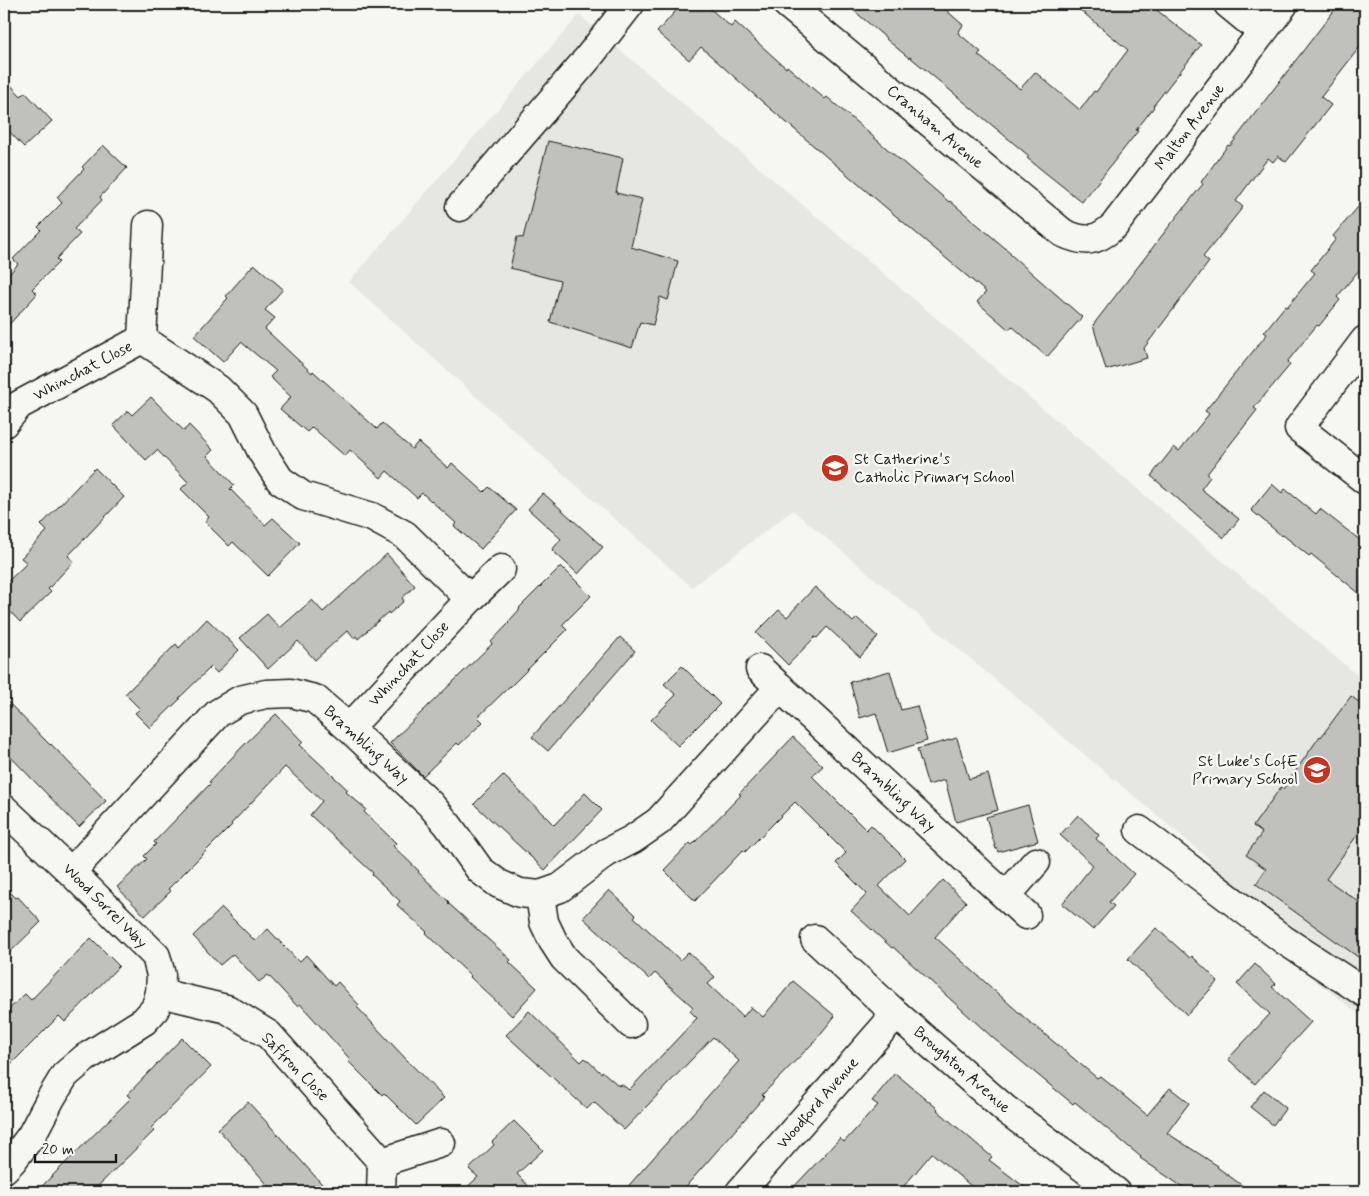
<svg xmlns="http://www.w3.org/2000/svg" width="1369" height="1196" font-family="Mynerve,sans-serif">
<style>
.built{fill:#e6e6e2}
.building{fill:#c0c0bd;stroke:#1c1c1c}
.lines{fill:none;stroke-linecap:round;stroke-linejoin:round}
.minor-casing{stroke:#1c1c1c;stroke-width:31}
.minor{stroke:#f6f6f2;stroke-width:28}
.labels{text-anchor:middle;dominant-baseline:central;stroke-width:5;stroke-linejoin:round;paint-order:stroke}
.street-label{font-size:16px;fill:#1c1c1c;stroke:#f6f6f2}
.poi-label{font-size:16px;fill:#1c1c1c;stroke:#f6f6f2;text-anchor:start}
</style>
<rect width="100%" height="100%" fill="#f6f6f2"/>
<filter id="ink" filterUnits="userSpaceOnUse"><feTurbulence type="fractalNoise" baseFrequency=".02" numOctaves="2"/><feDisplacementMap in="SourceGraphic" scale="10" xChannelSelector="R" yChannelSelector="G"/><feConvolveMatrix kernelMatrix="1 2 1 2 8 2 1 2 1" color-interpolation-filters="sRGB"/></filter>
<g filter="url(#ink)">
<!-- built -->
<polygon class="built" points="579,15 1341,662 1365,681 1365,1019 1192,885 1209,859 793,510 692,587 510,427 349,282"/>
<!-- building -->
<g class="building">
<polygon points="682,4 705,4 731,27 735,22 786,68 787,66 825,99 827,97 949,202 950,201 1011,253 1010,254 1082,317 1047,357 1012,326 1009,330 977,302 986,292 864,189 751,92 701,47 689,60 657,32"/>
<polygon points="846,4 939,4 963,25 958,33 981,52 978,55 1020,89 1035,72 1080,110 1094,91 1096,92 1128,50 1073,4 1149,4 1201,45 1153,106 1154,107 1136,130 1138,131 1082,202 1027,158 1029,156 910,57 909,58 886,39 886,38"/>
<polygon points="1339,4 1365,4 1365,40 1321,97 1331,105 1286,162 1278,156 1273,162 1268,158 1236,201 1243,207 1203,257 1209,262 1144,348 1147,358 1106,370 1093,325 1167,229 1203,184 1201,182 1228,145 1230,146"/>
<polygon points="4,78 21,96 25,92 52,121 24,147 4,126"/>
<polygon points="548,141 623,158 616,193 642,199 631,247 678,261 668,300 660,297 653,325 640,322 632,348 550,322 560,281 510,268 517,237 523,238"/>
<polygon points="103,145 127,168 100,197 102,200 74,229 80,234 56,259 59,262 32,289 37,294 4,330 4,280 18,264 13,259 41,230 38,227 62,203 57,197 84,169 82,167"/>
<polygon points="1365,199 1365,263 1337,297 1340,300 1319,326 1317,325 1287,362 1290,365 1254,408 1257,410 1207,474 1210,477 1201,489 1239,519 1224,538 1151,476 1174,447 1179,451 1209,414 1205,411 1267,334 1264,332 1285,306 1287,307 1315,273 1311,270 1336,239 1333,236"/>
<polygon points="254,264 283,289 265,310 275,318 265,329 312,373 313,371 377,429 382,423 412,449 418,442 448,468 452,463 484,492 489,487 516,510 481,549 454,526 456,523 422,493 417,498 387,471 381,478 350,450 345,456 312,427 307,432 280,409 291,397 270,377 276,371 241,342 223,362 194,336 228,298 226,296"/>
<polygon points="151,397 184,431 189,425 213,450 207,456 234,485 230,489 265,525 273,518 300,543 268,576 233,542 229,546 205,522 209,517 181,489 188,482 157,450 146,460 113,425 128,411 132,415"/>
<polygon points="95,468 124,497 68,556 74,561 48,589 51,592 20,622 4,605 4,585 27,563 21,558 47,531 41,525"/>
<polygon points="1272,484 1282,493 1285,489 1316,514 1320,509 1365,544 1365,598 1311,554 1309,556 1283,535 1282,536 1251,510"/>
<polygon points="543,493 603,547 578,574 552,550 561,539 528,509"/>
<polygon points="387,554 415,586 402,598 404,601 389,614 388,612 358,639 356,636 354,638 348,630 315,660 298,641 268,669 240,638 267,614 280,628 312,600 323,612"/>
<polygon points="561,566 591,596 562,625 567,630 510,687 510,686 478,717 483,722 459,745 457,743 423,776 390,743 492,644 491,642 509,623 508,622 520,609 519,608"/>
<polygon points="815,587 853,622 857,618 878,637 860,657 827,627 817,638 815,637 788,665 756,633 779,610 787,617"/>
<polygon points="207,619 239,650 217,673 211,667 179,698 180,699 150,728 135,713 140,709 125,694 176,644 179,648"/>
<polygon points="620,637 635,651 548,751 532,737"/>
<polygon points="682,666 720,704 678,746 651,720 676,695 664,684"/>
<polygon points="890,671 901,710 917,706 927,741 888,753 876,713 860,718 850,682"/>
<polygon points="1351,696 1365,707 1365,824 1326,879 1365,906 1365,962 1256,884 1266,869 1246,855 1262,833 1253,826 1281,787 1283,789 1320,736 1321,737"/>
<polygon points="4,698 50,745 51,744 106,801 79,827 4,750"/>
<polygon points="276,714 303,742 300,745 348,790 346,792 366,809 364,812 396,843 393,846 419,871 418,872 449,902 448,903 511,960 509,962 537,988 512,1016 470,977 471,976 426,933 427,932 397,905 400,901 372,875 373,873 310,815 322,801 285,767 231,824 232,825 168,889 171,891 145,916 117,887 147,859 144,856 156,844 154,842 211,783 209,782 242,747"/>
<polygon points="793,737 823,766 812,776 866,830 871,825 905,859 879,886 910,916 943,880 966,902 935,937 1035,1027 1036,1027 1097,1078 1100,1076 1147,1115 1170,1088 1189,1103 1167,1133 1218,1166 1217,1167 1251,1192 1190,1192 1140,1158 1141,1157 1075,1102 1073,1104 993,1038 893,947 892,948 851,911 867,894 836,863 846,853 795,802 745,852 743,850 695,901 664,870 690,843 692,845 741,795 739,794"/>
<polygon points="957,738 969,779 988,774 998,810 956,822 945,780 928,785 917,749"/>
<polygon points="503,775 554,825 585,793 602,810 545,870 474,804"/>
<polygon points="1028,805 1038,841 998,852 997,849 996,849 986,817"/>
<polygon points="1078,815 1099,835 1096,839 1134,874 1109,902 1114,906 1093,930 1062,904 1093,865 1060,835"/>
<polygon points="4,886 16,898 18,897 41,922 4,958"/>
<polygon points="609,890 636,915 634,917 680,960 688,952 715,977 708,984 743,1017 751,1007 763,1017 793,981 835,1016 813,1043 762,1095 764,1097 681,1192 623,1192 739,1061 713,1037 624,1130 594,1102 587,1109 506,1035 529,1011 581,1062 585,1058 601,1073 602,1071 619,1086 621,1084 629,1090 697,1018 690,1011 693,1007 655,973 649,979 583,918"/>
<polygon points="222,908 255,941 268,929 299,962 306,955 334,986 338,982 359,1005 357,1007 406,1059 444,1098 416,1125 384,1093 382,1095 348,1061 350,1059 300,1004 297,1006 268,975 259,982 233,954 220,965 193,936"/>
<polygon points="1156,928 1190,958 1192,956 1218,981 1187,1015 1128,959"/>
<polygon points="91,938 119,966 65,1022 59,1016 4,1071 4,1014 25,994 31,1000"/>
<polygon points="1255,964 1276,984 1272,987 1311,1022 1255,1084 1228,1059 1270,1014 1237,984"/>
<polygon points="182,1038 211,1067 151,1128 154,1131 92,1192 36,1192 131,1098 127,1095"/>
<polygon points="895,1073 938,1109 937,1110 992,1157 989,1160 1031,1192 978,1192 932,1153 899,1192 789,1192 840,1138 844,1142 878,1105 872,1101"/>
<polygon points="1264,1090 1286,1108 1273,1125 1250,1107"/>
<polygon points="248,1102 271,1127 329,1192 274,1192 218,1129"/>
<polygon points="514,1121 543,1150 517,1174 534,1192 462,1192 478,1177 469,1169 494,1145 492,1142"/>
</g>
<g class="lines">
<defs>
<g id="minor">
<path d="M787,4L1063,233C1085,243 1096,242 1114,226L1284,4"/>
<polyline points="1228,4 1262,32"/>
<polyline points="460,207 588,58 630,4"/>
<polyline points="142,339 218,389 243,414 262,452 280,480 303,496 372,517 405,535 470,599"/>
<polyline points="1365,340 1299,428 1365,480"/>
<polyline points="4,423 19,405 142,339 148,225"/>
<polyline points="760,669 1026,915"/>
<polyline points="349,728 470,599 501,569"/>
<polyline points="4,809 71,872 156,956 161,975 160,993 155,1009 144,1021 85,1058 65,1075 51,1098 31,1136 12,1161 4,1169"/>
<polyline points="1139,830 1284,940 1365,993"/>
<polyline points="71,872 218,713 240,700 266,694 291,693 315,699 349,728 430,804 448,825 480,870 499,884 520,893 540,895 544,922 553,941 564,958 631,1024"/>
<polyline points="540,895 560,888 606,853 633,839 659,821 780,687"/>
<polyline points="1006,896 1036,862"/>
<polyline points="815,939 896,1014 1005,1109 1116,1192"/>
<polyline points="160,993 227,1009 269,1035 382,1162"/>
<polyline points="381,1192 382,1162 441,1143"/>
<polyline points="740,1192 896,1014"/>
</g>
</defs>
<!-- minor casing -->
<use href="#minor" class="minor-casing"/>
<!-- minor -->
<use href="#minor" class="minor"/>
</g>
</g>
<!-- icons -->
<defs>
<symbol id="school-disc" viewBox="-11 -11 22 22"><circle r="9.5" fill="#c8321e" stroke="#f6f6f2"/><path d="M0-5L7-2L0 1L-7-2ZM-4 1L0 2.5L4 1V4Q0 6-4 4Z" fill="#fff"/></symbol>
</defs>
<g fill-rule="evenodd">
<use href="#school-disc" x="819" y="452" width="32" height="32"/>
<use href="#school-disc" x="1301" y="754" width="32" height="32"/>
</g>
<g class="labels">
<!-- street labels -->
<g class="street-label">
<text transform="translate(935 127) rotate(40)">Cranham Avenue</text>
<text transform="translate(1190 127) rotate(-53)">Malton Avenue</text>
<text transform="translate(83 371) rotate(-28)">Whinchat Close</text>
<text transform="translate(409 664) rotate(-47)">Whinchat Close</text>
<text transform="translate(366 745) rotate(42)">Brambling Way</text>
<text transform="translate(893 792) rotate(43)">Brambling Way</text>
<text transform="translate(105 906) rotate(45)">Wood Sorrel Way</text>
<text transform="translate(295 1067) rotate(46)">Saffron Close</text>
<text transform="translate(962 1070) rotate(41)">Broughton Avenue</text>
<text transform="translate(818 1103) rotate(-49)">Woodford Avenue</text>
</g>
<!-- poi labels -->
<g class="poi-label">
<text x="854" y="459">St Catherine's<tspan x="854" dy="18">Catholic Primary School</tspan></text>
<text x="1298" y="761" text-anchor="end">St Luke's CofE<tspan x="1298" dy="18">Primary School</tspan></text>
</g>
</g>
<!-- margin -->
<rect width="1369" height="1196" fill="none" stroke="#f6f6f2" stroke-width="20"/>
<rect x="10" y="10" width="1349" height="1176" fill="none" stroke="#1c1c1c" stroke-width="2" filter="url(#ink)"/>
<!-- scale -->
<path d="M35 1154v8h81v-8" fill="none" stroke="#1c1c1c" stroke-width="2.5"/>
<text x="42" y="1154" font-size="15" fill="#1c1c1c" stroke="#f6f6f2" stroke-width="4" paint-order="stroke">20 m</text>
</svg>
